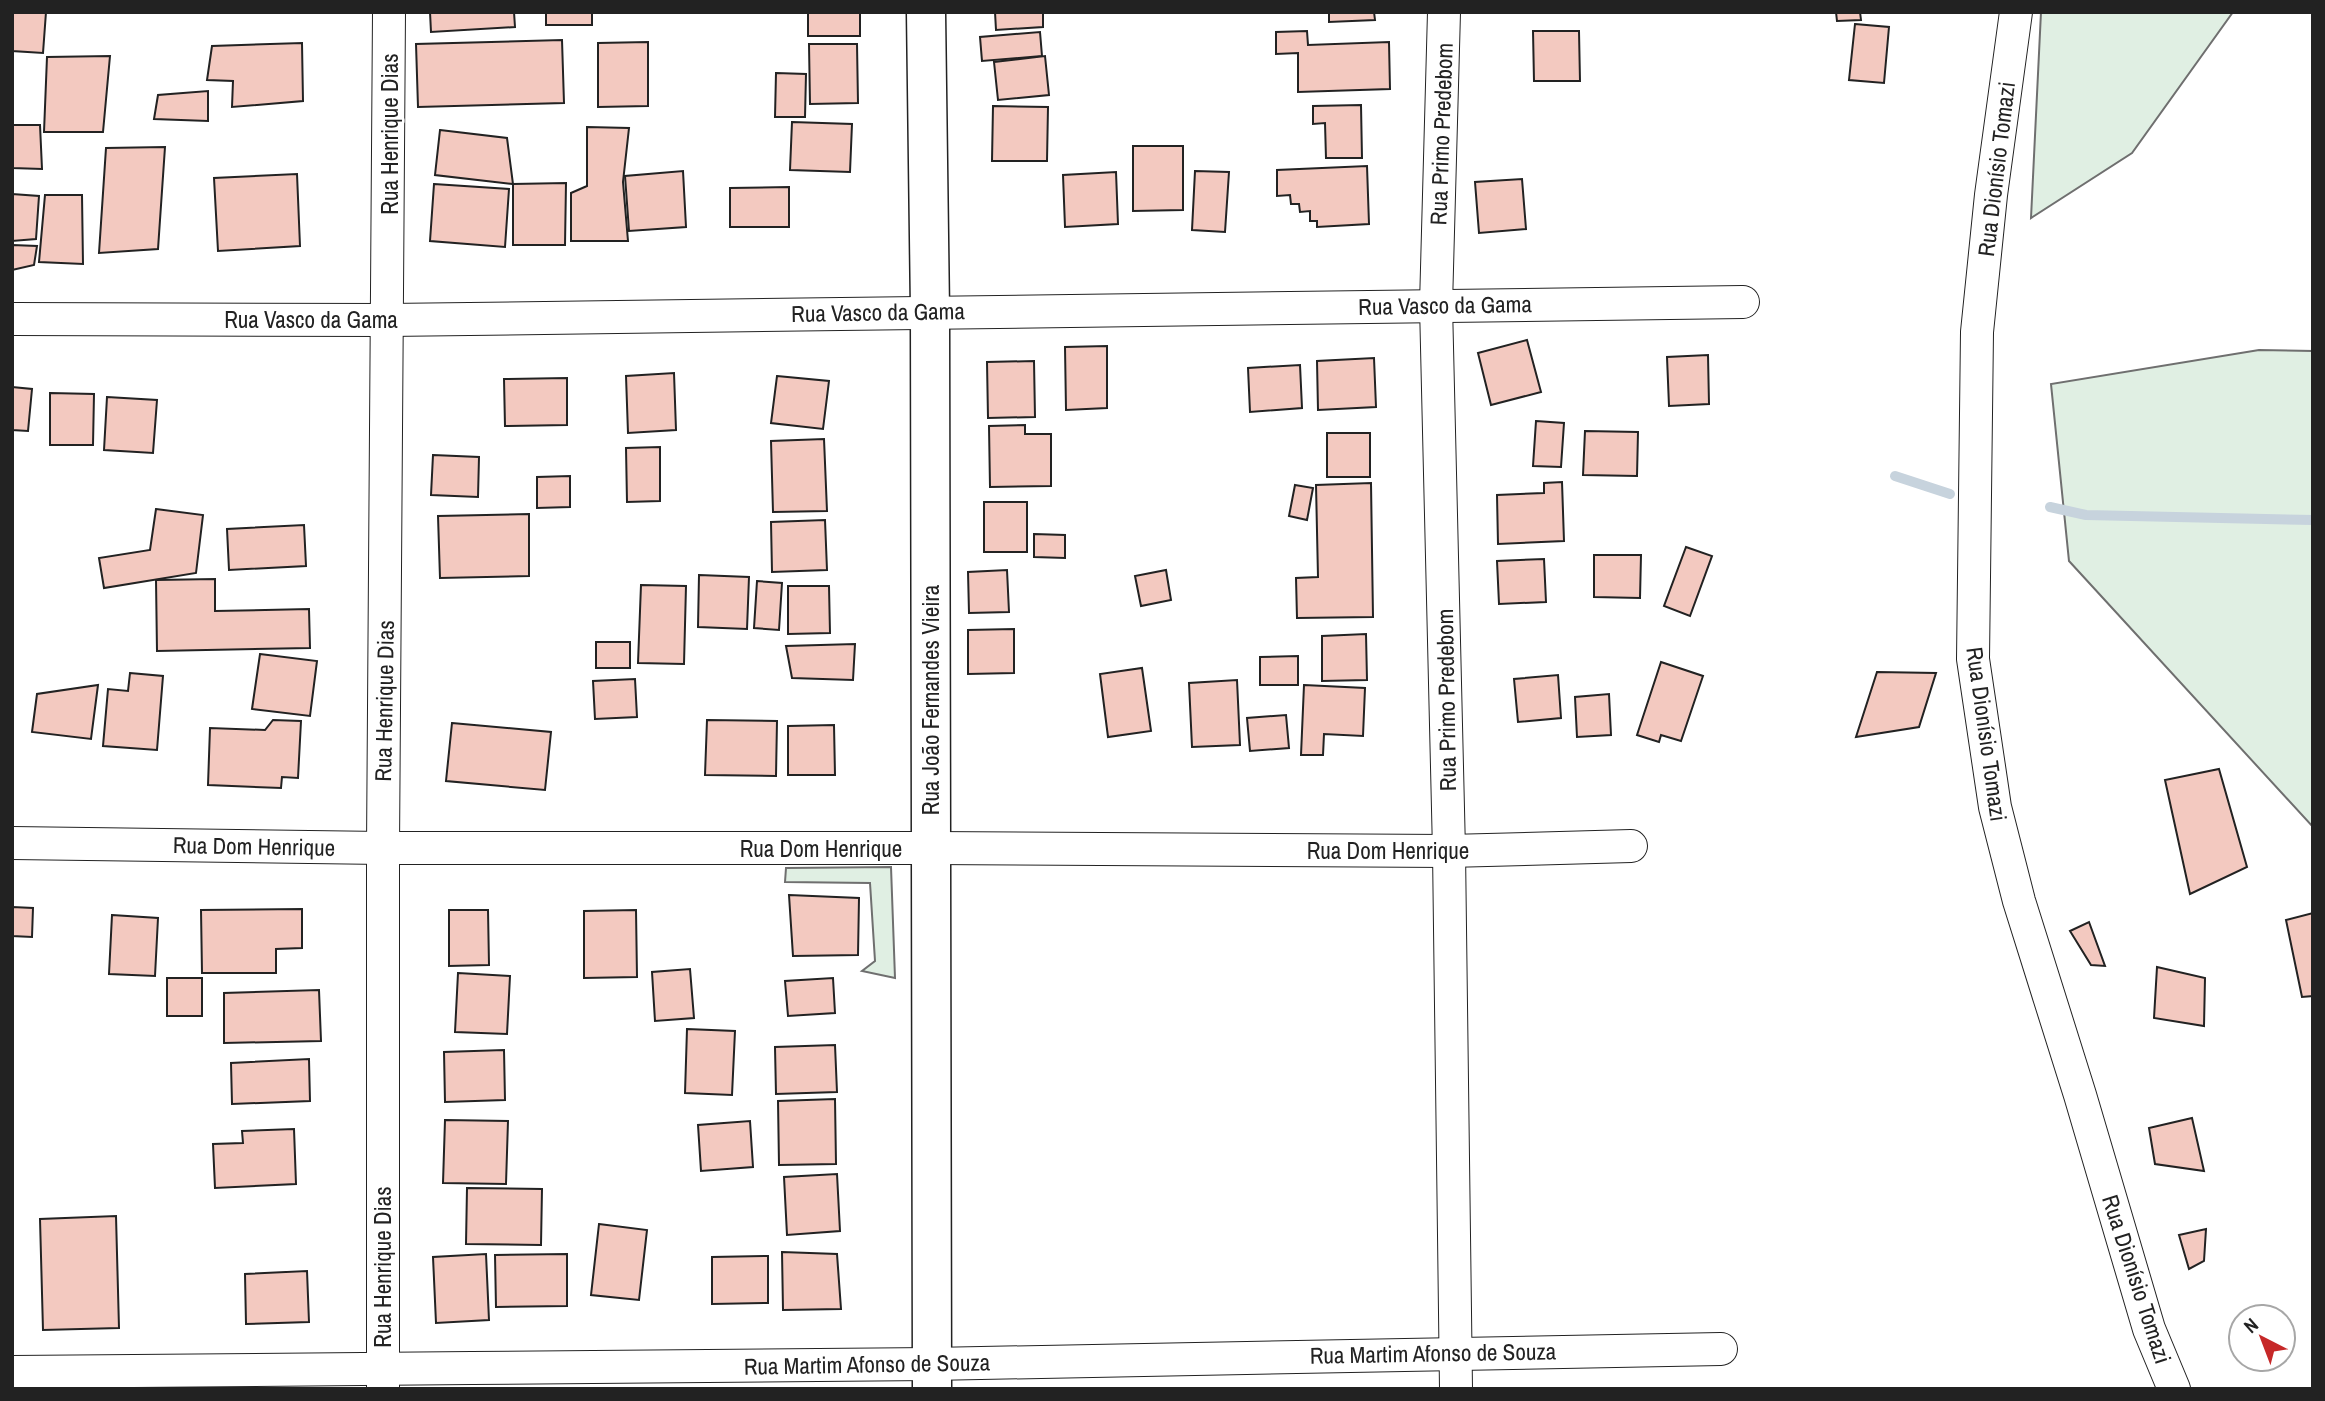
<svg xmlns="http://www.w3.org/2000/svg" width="2325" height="1401" font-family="'Archivo Narrow',sans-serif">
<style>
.green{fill:#e0efe3;stroke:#6f6f6f;stroke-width:2}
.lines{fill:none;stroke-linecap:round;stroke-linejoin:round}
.stream{stroke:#c7d3dd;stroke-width:10}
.building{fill:#f3c9c0;stroke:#222;stroke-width:2}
.minor-casing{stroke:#222;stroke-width:34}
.tertiary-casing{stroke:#222;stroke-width:41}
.minor{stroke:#fff;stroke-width:32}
.tertiary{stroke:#fff;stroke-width:38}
.labels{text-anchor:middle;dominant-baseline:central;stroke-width:5;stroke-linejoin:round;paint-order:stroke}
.street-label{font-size:23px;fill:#222;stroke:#fff}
</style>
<rect width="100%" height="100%" fill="#fff"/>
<!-- green -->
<g class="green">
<polygon points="2041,12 2233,12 2132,153 2031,218"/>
<polygon points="2259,350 2313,351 2313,827 2069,561 2051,384"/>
<polygon points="891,867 895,978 862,971 875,961 870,883 785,882 786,868"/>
</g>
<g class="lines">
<!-- stream -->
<g class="stream">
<polyline points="1895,476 1950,494"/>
<polyline points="2050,507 2086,515 2313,520"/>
</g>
</g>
<!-- building -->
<g class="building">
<polygon points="12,12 46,12 43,53 12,51"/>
<polygon points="430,12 514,12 515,27 431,32"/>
<rect x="546" y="12" width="46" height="13"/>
<rect x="808" y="12" width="52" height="24"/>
<polygon points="995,12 1043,12 1043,27 996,30"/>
<polygon points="1329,12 1374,12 1375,20 1329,22"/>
<polygon points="1836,12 1860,12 1861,20 1837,21"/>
<polygon points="1855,24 1889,27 1884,83 1849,80"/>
<polygon points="1307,31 1308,45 1389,42 1390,89 1298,92 1298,53 1276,54 1276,32"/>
<polygon points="1533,31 1579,31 1580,81 1534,81"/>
<polygon points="1040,32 1042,56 982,61 980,37"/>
<polygon points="562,40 564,103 418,107 416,44"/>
<polygon points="648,42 648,106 598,107 598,43"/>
<polygon points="302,43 303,101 232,107 233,81 207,80 212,46"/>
<polygon points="809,44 857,44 858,103 810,104"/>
<polygon points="110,56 103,132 44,132 47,57"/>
<polygon points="1045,56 1049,95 998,100 994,62"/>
<polygon points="776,73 806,74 805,117 775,117"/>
<polygon points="208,91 208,121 154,119 158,95"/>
<polygon points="1361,105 1362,158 1326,158 1325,123 1313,124 1313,106"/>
<polygon points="993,106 1048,107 1047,161 992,161"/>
<polygon points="792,122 852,124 850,172 790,170"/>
<polygon points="12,125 40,125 42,169 12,168"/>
<polygon points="587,127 629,128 623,182 628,241 571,241 571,193 587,186"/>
<polygon points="440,130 507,138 513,184 435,175"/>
<polygon points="1133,146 1183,146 1183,210 1133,211"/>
<polygon points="165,147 158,249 99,253 106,148"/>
<polygon points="1367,166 1369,224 1317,227 1317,221 1310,221 1310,211 1300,212 1299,204 1291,204 1290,195 1277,196 1277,170"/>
<polygon points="683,171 686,227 629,231 625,176"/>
<polygon points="1195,171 1229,172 1225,232 1192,230"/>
<polygon points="1116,172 1118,224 1065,227 1063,175"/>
<polygon points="297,174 300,246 218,251 214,178"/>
<polygon points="1522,179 1526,229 1479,233 1475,182"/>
<polygon points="566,183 565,245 513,245 513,184"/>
<polygon points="434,184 509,189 505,247 430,241"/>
<polygon points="789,187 789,227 730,227 730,188"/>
<polygon points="12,194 39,196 36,239 12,241"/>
<polygon points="45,195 82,195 83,264 39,262"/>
<polygon points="12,245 37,246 34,265 12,270"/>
<polygon points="1527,340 1541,392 1491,405 1478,353"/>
<polygon points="1107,346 1107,408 1066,410 1065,347"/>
<polygon points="1708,355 1709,404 1669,406 1667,357"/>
<polygon points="1374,358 1376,407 1318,410 1317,361"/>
<polygon points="1034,361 1035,417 988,418 987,362"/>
<polygon points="1300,365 1302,408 1250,412 1248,368"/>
<polygon points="674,373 676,430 628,433 626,376"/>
<polygon points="777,376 829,381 823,429 771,423"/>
<polygon points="567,378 567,425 505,426 504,379"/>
<polygon points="12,387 32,389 28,431 12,430"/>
<polygon points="50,393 94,394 93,445 50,445"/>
<polygon points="107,397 157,400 153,453 104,450"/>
<polygon points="1536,421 1564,423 1561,467 1533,466"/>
<polygon points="1025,425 1025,434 1051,434 1051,486 990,487 989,426"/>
<polygon points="1585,431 1638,432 1637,476 1583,475"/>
<rect x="1327" y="433" width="43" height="44"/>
<polygon points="824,439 827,511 773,512 771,441"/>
<polygon points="660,447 660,501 627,502 626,448"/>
<polygon points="433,455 479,457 478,497 431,495"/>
<polygon points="570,476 570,507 537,508 537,477"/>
<polygon points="1562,482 1564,541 1498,544 1497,495 1544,493 1544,483"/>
<polygon points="1371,483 1373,617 1297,618 1296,578 1318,577 1316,485"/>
<polygon points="1295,485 1313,488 1307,520 1289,516"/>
<rect x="984" y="502" width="43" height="50"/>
<polygon points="156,509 203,515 196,573 104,588 99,558 150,550"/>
<polygon points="529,514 529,576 440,578 438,516"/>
<polygon points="825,520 827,570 772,572 771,522"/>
<polygon points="304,525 306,566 229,570 227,529"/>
<polygon points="1034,534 1065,535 1065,558 1034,557"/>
<polygon points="1686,547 1712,556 1690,616 1664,606"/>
<polygon points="1594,555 1641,555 1640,598 1594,597"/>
<polygon points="1544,559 1546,602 1499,604 1497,561"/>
<polygon points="1007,570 1009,612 969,613 968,572"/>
<polygon points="1166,570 1171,600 1141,606 1135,576"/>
<polygon points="699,575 749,577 747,629 698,627"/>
<polygon points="215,579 215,611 309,609 310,648 157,651 156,580"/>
<polygon points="757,581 782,583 779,630 754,628"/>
<polygon points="641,585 686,586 684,664 638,663"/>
<polygon points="788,586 829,586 830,633 788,634"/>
<polygon points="1014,629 1014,673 968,674 968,630"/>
<polygon points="1366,634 1367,680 1322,681 1322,636"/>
<rect x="596" y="642" width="34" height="26"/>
<polygon points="855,644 853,680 792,678 786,646"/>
<polygon points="260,654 317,661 310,716 252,709"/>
<polygon points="1298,656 1298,685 1260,685 1260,657"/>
<polygon points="1661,662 1703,676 1681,741 1661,735 1659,742 1637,735"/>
<polygon points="1142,668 1151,731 1108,737 1100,674"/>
<polygon points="1877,672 1936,673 1919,727 1856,737"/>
<polygon points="130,673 163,676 157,750 103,746 108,689 128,691"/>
<polygon points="1558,675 1561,718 1518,722 1514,679"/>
<polygon points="635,679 637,717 595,719 593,681"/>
<polygon points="1237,680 1240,745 1192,747 1189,683"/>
<polygon points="98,685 91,739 32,732 37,694"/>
<polygon points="1304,685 1365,688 1363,736 1324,734 1323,755 1301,755"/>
<polygon points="1609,694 1611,735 1577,737 1575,697"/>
<polygon points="1286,715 1289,748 1250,751 1247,718"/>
<polygon points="273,720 301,721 298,778 282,777 281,788 208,785 210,728 265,730"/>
<polygon points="707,720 777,721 776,776 705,775"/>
<polygon points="452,723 551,732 545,790 446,781"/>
<polygon points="834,725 835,775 788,775 788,726"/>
<polygon points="2219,769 2247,867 2190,894 2165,780"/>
<polygon points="789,895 859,898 858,955 793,956"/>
<polygon points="12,907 33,908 32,937 12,936"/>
<polygon points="302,909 302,948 276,949 276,973 202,973 201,910"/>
<polygon points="449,910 488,910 489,965 449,966"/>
<polygon points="636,910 637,977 584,978 584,911"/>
<polygon points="2313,913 2313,996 2302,997 2286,920"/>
<polygon points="112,915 158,918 155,976 109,974"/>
<polygon points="2089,922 2105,966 2091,965 2070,931"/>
<polygon points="2157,967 2205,978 2204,1026 2154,1018"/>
<polygon points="690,969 694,1018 655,1021 652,972"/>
<polygon points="458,973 510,976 507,1034 455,1032"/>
<rect x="167" y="978" width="35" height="38"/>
<polygon points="833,978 835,1013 788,1016 785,981"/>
<polygon points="319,990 321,1041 224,1043 224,993"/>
<polygon points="687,1029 735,1031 732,1095 685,1093"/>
<polygon points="835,1045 837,1092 776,1094 775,1047"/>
<polygon points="504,1050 505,1100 445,1102 444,1052"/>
<polygon points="309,1059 310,1101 232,1104 231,1063"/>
<polygon points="835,1099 836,1164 779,1165 778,1101"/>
<polygon points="2192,1118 2204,1171 2155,1164 2149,1128"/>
<polygon points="445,1120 508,1121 506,1184 443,1183"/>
<polygon points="750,1121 753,1167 701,1171 698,1125"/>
<polygon points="294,1129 296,1184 215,1188 213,1144 243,1143 242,1131"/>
<polygon points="837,1174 840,1231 787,1235 784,1177"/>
<polygon points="467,1188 542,1189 541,1245 466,1244"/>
<polygon points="116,1216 119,1328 43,1330 40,1219"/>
<polygon points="599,1224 647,1230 639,1300 591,1295"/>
<polygon points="2206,1229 2204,1261 2189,1269 2179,1235"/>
<polygon points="782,1252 837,1254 841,1309 783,1310"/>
<polygon points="486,1254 489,1320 436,1323 433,1257"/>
<polygon points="567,1254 567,1306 496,1307 495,1255"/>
<polygon points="768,1256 768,1303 712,1304 712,1257"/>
<polygon points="307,1271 309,1322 246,1324 245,1274"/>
</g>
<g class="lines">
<defs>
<g id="minor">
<polyline points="1444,12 1436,305 1449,851 1456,1389"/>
<polyline points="2016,12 1991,195 1977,332 1973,659 1995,807 2019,901 2080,1095 2149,1329 2174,1389"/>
<polyline points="12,319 388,320 1743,302"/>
<polyline points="12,843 383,848 930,848 1449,851 1631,846"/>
<path d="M12,1372C318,1368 625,1368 931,1364C1194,1361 1457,1352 1721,1349"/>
<polyline points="383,1389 383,848 389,12"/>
</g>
<polyline id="tertiary" points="926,12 930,311 932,1389"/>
</defs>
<!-- minor casing -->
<use href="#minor" class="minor-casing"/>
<!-- tertiary casing -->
<use href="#tertiary" class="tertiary-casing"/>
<!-- minor -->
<use href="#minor" class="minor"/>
<!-- tertiary -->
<use href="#tertiary" class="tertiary"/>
</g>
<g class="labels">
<!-- street labels -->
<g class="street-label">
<text transform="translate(389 134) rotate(-90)">Rua Henrique Dias</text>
<text transform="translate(1441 134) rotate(-88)">Rua Primo Predebom</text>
<text transform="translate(1996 169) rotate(-83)">Rua Dionísio Tomazi</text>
<text transform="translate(1445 305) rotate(-1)">Rua Vasco da Gama</text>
<text transform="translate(878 312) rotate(-1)">Rua Vasco da Gama</text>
<text x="311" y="319">Rua Vasco da Gama</text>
<text transform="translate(930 700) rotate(-90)">Rua João Fernandes Vieira</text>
<text transform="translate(1446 700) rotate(-91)">Rua Primo Predebom</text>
<text transform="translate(384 701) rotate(-89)">Rua Henrique Dias</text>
<text transform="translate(1987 734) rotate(82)">Rua Dionísio Tomazi</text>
<text transform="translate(254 846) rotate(1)">Rua Dom Henrique</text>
<text x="821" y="848">Rua Dom Henrique</text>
<text x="1388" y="850">Rua Dom Henrique</text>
<text transform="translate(382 1267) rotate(-90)">Rua Henrique Dias</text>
<text transform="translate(2137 1279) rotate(72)">Rua Dionísio Tomazi</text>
<text transform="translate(1433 1353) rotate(-1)">Rua Martim Afonso de Souza</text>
<text transform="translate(867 1364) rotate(-1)">Rua Martim Afonso de Souza</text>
</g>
</g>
<!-- border -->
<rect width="2325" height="1401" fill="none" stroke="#222222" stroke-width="28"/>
<!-- north arrow -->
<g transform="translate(2262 1338) rotate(318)"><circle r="33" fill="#ffffff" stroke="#a7a7a7" stroke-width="2"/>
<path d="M0-5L12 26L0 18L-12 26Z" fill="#c62828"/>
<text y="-10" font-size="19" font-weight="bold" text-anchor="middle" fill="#222222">N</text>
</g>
</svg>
